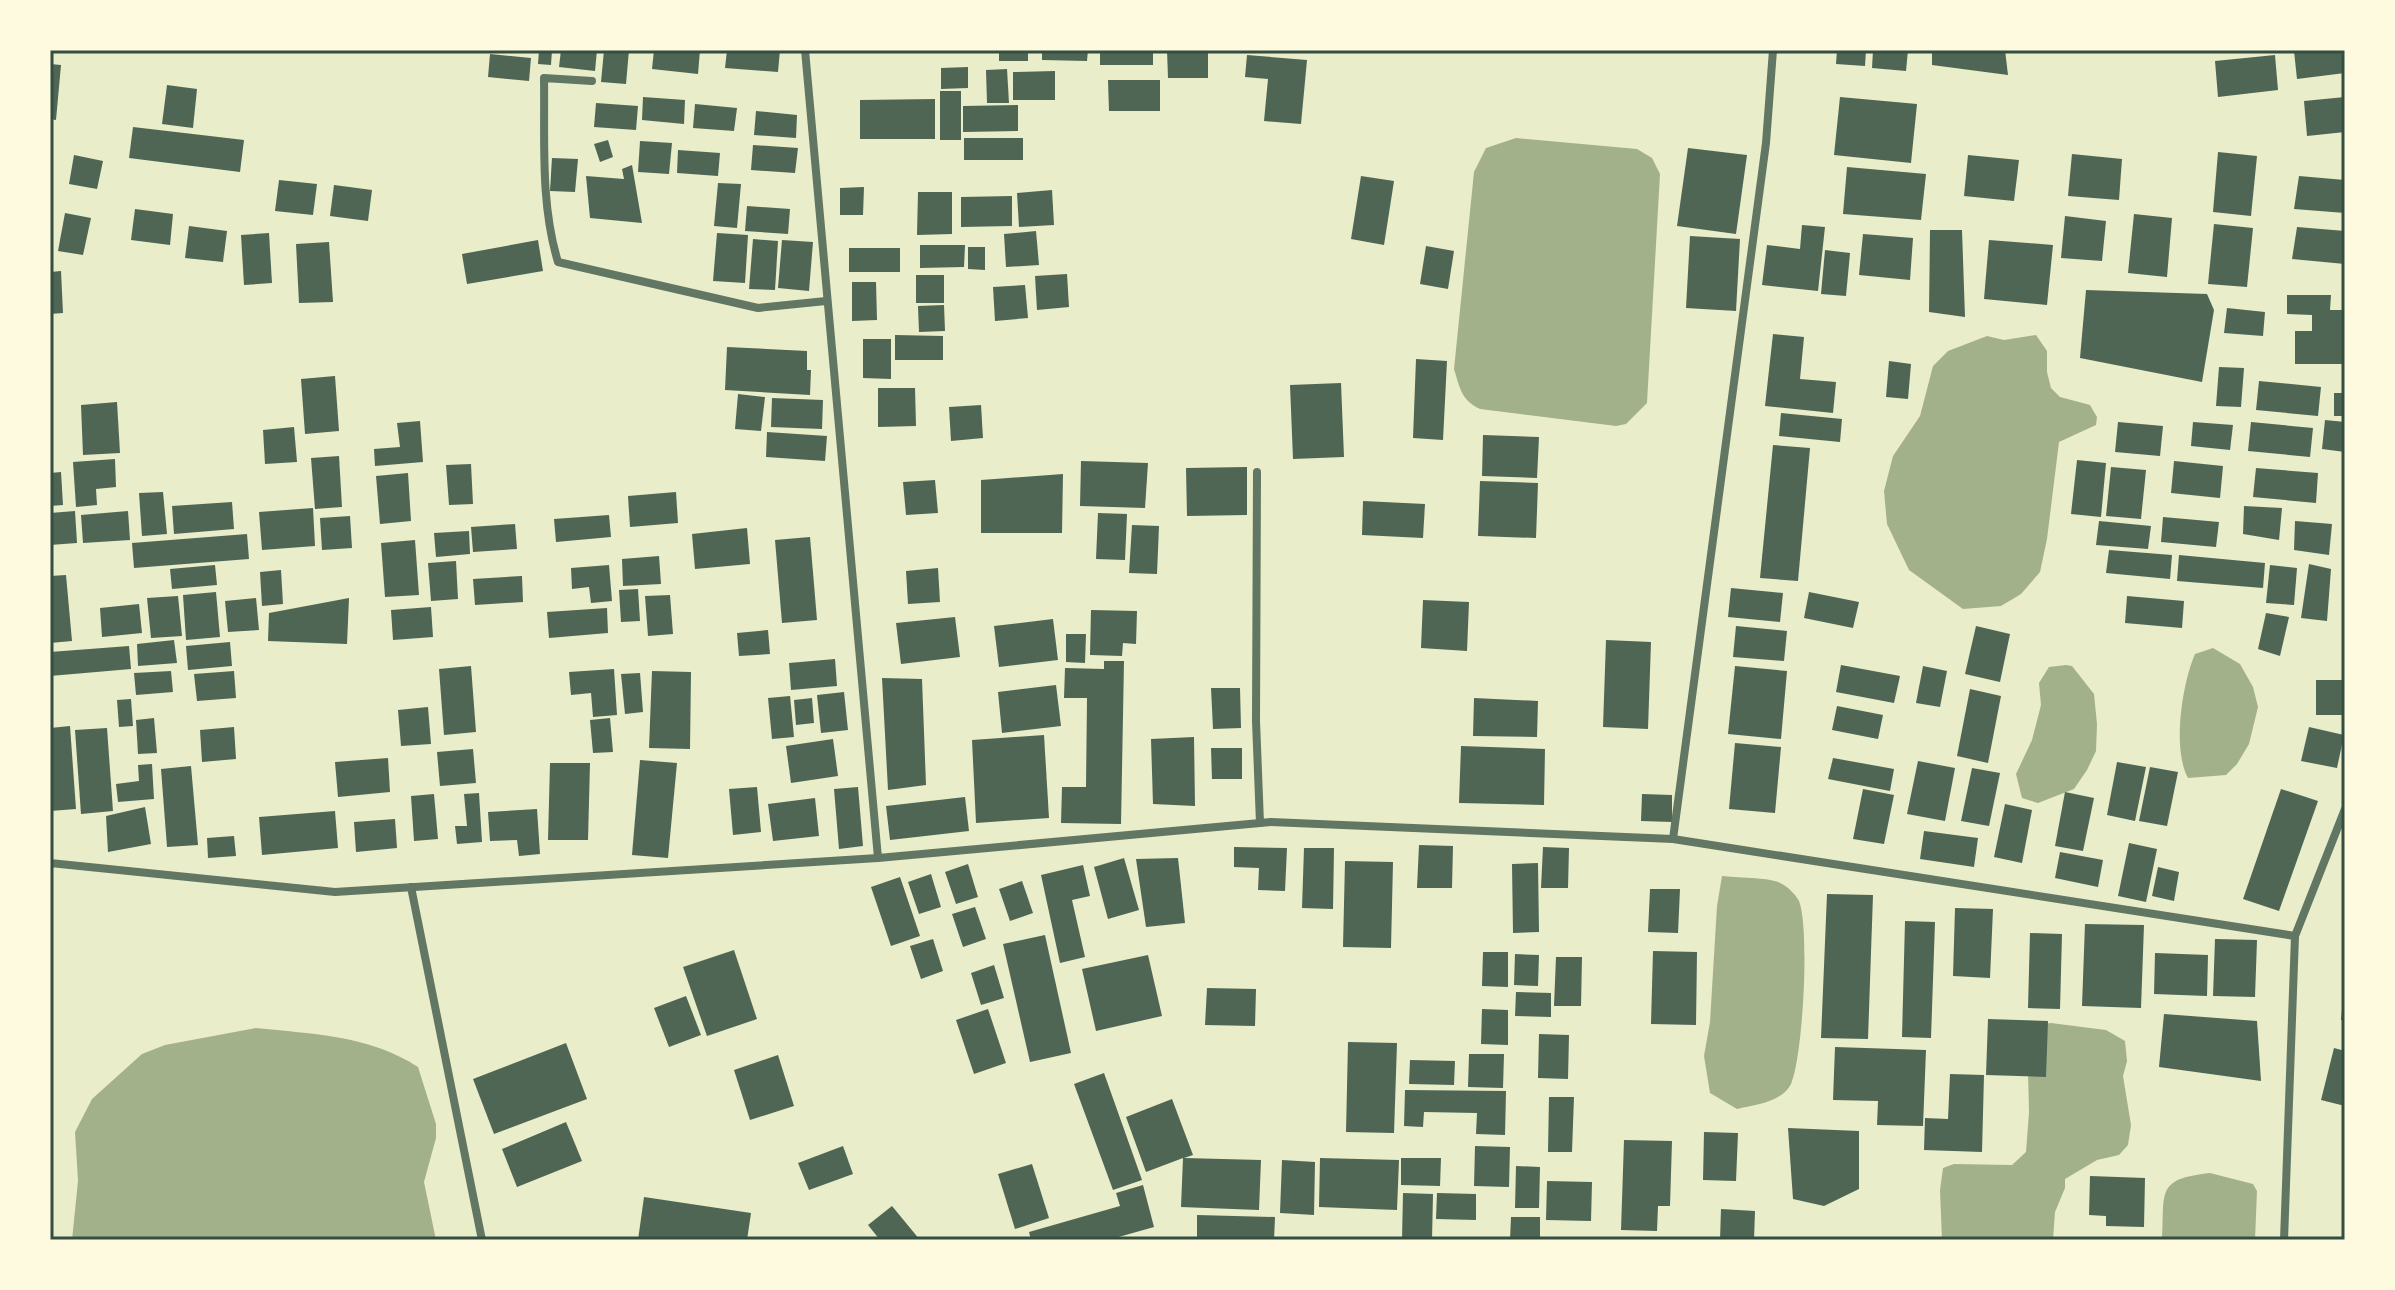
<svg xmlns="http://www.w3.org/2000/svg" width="2395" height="1290" font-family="Cabin,sans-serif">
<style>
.water{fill:#a3b18a}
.building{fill:#4f6655}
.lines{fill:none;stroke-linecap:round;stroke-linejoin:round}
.minor{stroke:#617663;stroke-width:8}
.neatline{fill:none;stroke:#344e41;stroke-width:3}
</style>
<rect width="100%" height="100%" fill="#e9edc9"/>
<!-- water -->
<g class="water">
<path d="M1516,138L1637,149L1652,158L1660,174L1647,403L1626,424L1616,426L1480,409C1461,400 1460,388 1454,369L1474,172L1486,148Z"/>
<polygon points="2036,335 2047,351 2047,372 2051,388 2060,397 2090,405 2097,417 2096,425 2059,442 2047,539 2040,572 2021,594 2001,606 1963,609 1909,570 1887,524 1884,491 1893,456 1920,416 1933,366 1948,351 1987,336 2004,340"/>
<path d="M2213,648L2240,664L2253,687L2258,707L2249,744L2237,764L2226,775L2188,778C2172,749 2182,684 2195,654Z"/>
<polygon points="2066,665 2072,666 2094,694 2097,724 2096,751 2087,770 2074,789 2038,803 2022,798 2016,774 2032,740 2041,705 2039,683 2049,667"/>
<path d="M1722,876C1736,878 1772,877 1782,884C1788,887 1796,895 1799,901C1810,929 1803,1056 1791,1084C1782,1102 1755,1105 1737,1109L1710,1093L1704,1056L1710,1022L1717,906Z"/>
<polygon points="2051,1023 2106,1030 2125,1041 2127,1061 2123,1076 2131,1125 2128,1145 2119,1155 2097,1160 2065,1179 2065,1188 2055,1212 2053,1240 1942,1240 1940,1190 1943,1168 1954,1164 2012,1165 2026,1152 2029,1112 2028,1071 2037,1025"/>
<path d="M256,1028C312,1034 369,1035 418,1067L436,1124V1138L424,1182L436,1240H72L78,1181L75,1132L92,1099L142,1054L165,1045Z"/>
<path d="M2210,1173L2253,1184L2257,1191L2255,1240H2162C2165,1192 2155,1179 2210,1173Z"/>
</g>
<!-- building -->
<g class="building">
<polygon points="539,50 552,50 551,65 538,64"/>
<polygon points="561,50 597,50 595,71 559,67"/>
<polygon points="604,50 629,50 626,84 601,82"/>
<polygon points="654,50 700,50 698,74 652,69"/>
<polygon points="727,50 780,50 778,72 725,68"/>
<rect x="999" y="50" width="29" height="11"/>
<polygon points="1042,50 1088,50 1087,61 1042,60"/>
<rect x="1100" y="50" width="53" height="15"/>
<polygon points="1167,50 1208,50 1208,78 1168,78"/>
<polygon points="1837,50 1866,50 1865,66 1836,64"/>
<polygon points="1873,50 1908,50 1906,71 1872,68"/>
<polygon points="1932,50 2005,50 2008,75 1932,65"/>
<polygon points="2345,50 2345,73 2297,79 2294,51"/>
<polygon points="490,54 531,58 529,81 488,77"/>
<polygon points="1247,55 1307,60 1301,124 1264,121 1268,79 1245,77"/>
<polygon points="2275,55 2278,90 2218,97 2215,61"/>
<polygon points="50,64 61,65 56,120 50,119"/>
<polygon points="968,67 968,88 941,89 941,68"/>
<polygon points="1007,69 1009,103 987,103 986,70"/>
<polygon points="1055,71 1055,100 1013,100 1013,72"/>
<polygon points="1108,80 1160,80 1160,111 1109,111"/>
<polygon points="167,85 197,89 193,128 162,124"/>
<rect x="940" y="91" width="21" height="49"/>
<polygon points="643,97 685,100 684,124 642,120"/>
<polygon points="1840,97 1917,104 1911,163 1834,155"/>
<polygon points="2345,97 2345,132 2307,136 2304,101"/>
<polygon points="935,99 935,139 860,139 860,100"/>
<polygon points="596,103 638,106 636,130 594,127"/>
<polygon points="695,104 737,108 734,131 693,128"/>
<polygon points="1018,105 1018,131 963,132 963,106"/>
<polygon points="756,111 797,115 796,138 754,135"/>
<polygon points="133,127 244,140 240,172 129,158"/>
<rect x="964" y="138" width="59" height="22"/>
<polygon points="608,140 613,157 600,162 594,144"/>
<polygon points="640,141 672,143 669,174 638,172"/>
<polygon points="753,145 798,148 795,173 751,170"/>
<polygon points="1688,148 1747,155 1736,234 1677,226"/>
<polygon points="678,150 720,153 718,176 677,173"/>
<polygon points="2218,152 2257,156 2251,216 2213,212"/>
<polygon points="2072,154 2122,159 2119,200 2068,196"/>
<polygon points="74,155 103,161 97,189 69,184"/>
<polygon points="1968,155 2019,160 2014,201 1964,196"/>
<polygon points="552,158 578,159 575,192 550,191"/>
<polygon points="632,165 642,223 590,218 586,176 624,179 622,169"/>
<polygon points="1847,167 1926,174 1921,220 1843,214"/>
<polygon points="1361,176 1394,181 1384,245 1351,239"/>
<polygon points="2299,176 2345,180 2345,213 2294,209"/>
<polygon points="279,180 317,184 313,215 275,211"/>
<polygon points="718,183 741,184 737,228 714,226"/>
<polygon points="334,185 372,190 368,221 330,216"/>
<polygon points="864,187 863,215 840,215 840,188"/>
<polygon points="1052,190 1054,225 1019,227 1017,193"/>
<polygon points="918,192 952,192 952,234 917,235"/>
<polygon points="1012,196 1012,226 961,227 961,197"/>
<polygon points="747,206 790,209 788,234 745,231"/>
<polygon points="135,209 173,214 170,245 131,240"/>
<polygon points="65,213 91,218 83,255 58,251"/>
<polygon points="2134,214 2172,218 2167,277 2128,273"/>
<polygon points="2065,216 2106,221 2102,261 2061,258"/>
<polygon points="2214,224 2253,228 2247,287 2208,284"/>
<polygon points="1802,225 1825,227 1818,291 1762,285 1767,245 1800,249"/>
<polygon points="189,226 227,231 223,262 185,258"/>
<polygon points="2297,227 2345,231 2345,264 2292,259"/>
<polygon points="1930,230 1962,230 1965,317 1929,312"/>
<polygon points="1036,231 1039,265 1006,267 1004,234"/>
<polygon points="269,233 272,283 244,285 241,235"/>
<polygon points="717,233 748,235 745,283 713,281"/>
<polygon points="1863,234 1913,238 1910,280 1859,275"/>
<polygon points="1690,236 1740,239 1736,311 1686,308"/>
<polygon points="753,239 778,241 775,290 749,289"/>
<polygon points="538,240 543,271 467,284 462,254"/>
<polygon points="782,240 813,242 809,291 778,288"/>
<polygon points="1989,240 2053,245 2047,305 1984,299"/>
<polygon points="329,242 333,302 299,303 296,244"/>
<polygon points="920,245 965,245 964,267 920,268"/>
<polygon points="1426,246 1454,251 1448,289 1420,284"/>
<polygon points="968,247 985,247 985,270 968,269"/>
<rect x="849" y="248" width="51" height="24"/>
<polygon points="1825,250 1850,253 1846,296 1821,294"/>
<polygon points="61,271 63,313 50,314 50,272"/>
<polygon points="1067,274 1069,307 1037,310 1035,276"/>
<rect x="916" y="275" width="28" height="28"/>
<polygon points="852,282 876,282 877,320 852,321"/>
<polygon points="1025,285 1028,318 995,321 993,287"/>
<polygon points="2086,290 2207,294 2214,310 2202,382 2080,358"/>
<polygon points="2287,295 2331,295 2330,310 2345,310 2345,364 2295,364 2295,331 2312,331 2312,315 2287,314"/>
<polygon points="944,305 945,331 919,332 918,306"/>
<polygon points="2227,308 2265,312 2263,336 2224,333"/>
<polygon points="1773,334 1804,337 1800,379 1836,382 1833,413 1765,406"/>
<polygon points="895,335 943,336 943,360 895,360"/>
<polygon points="863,339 891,339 891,379 863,378"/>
<polygon points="727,347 807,351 807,370 811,370 810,395 725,390"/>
<polygon points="1416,359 1447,361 1443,440 1413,438"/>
<polygon points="1889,361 1911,364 1908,399 1886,397"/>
<polygon points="2219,367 2244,368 2241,407 2216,406"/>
<polygon points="335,376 339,431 305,434 301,379"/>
<polygon points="2259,381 2321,387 2318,416 2256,410"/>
<polygon points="1341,383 1344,457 1293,459 1290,385"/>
<polygon points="878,388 915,388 916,426 878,427"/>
<rect x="2334" y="393" width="11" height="23"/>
<polygon points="738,394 765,397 761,431 735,429"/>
<polygon points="772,398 823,400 822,429 771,427"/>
<polygon points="117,402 120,453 83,455 81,405"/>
<polygon points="981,405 983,438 951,441 949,407"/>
<polygon points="1781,413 1842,419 1840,442 1779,436"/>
<polygon points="2325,420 2345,422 2345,452 2322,449"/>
<polygon points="420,421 423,462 375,466 374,449 400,447 397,423"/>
<polygon points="2118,422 2163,426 2160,456 2115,452"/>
<polygon points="2193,422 2233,425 2230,450 2191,446"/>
<polygon points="2251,422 2313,428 2310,457 2248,451"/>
<polygon points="294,427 297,462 265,464 263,430"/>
<polygon points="767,432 827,436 825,461 766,457"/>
<polygon points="1483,435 1539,437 1537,478 1482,476"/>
<polygon points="1773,445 1810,448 1798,581 1760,578"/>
<polygon points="339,456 342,507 315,509 311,458"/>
<polygon points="115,459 116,487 96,489 97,505 76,507 73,462"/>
<polygon points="2077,460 2106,463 2101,517 2071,514"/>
<polygon points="1081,461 1148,463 1145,508 1080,506"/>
<polygon points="2174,461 2223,466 2220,498 2171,493"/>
<polygon points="471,464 473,504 449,505 446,465"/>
<polygon points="1247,467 1247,515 1187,516 1186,468"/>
<polygon points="2111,467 2146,470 2141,519 2106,516"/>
<polygon points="2256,468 2318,473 2316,503 2253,497"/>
<polygon points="61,472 63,505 50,506 50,473"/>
<polygon points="408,473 411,521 380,524 376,476"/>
<polygon points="1063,474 1062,533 981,533 981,480"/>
<polygon points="935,480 938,513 906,515 903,482"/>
<polygon points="1480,481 1538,483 1536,538 1478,536"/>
<polygon points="163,492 167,534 142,536 139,493"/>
<polygon points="676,492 678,523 630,527 628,496"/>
<polygon points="1363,501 1425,504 1423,538 1362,535"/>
<polygon points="232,502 234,529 174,534 172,506"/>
<polygon points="2244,506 2282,508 2279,540 2243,534"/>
<polygon points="313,508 315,546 262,550 259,512"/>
<polygon points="75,511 77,543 50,545 50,513"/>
<polygon points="128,511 130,540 83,543 81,515"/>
<polygon points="1098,513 1127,514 1125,560 1096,559"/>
<polygon points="609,515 611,537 556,542 554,519"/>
<polygon points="350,516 352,548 322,550 320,518"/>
<polygon points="2163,517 2219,522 2216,547 2161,542"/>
<polygon points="2099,521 2151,526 2148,549 2096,545"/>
<polygon points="2295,521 2332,524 2329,555 2294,550"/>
<polygon points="515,524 517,549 473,552 471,527"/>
<polygon points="1132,525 1159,526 1157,574 1129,573"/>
<polygon points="747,528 750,564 695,569 692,534"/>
<polygon points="469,531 470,554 436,557 434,533"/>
<polygon points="247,534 249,559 134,568 132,543"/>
<polygon points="810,537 817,620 782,623 775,540"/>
<polygon points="415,540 419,595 385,597 381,543"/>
<polygon points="2109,550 2172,555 2170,579 2106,573"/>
<polygon points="2179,555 2265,563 2263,588 2177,581"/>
<polygon points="659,556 661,584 623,586 622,559"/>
<polygon points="456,561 458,599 431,601 428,563"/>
<polygon points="2309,564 2331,569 2327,621 2301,618"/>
<polygon points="215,565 217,585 172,589 170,569"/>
<polygon points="609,565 612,601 591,603 589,587 572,589 571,568"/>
<polygon points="2270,565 2297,568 2294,605 2266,603"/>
<polygon points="938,568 940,602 908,604 906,571"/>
<polygon points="281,570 283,604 262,606 260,572"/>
<polygon points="66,575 72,641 50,643 50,576"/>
<polygon points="522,576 523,602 475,605 473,579"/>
<polygon points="1731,588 1783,593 1780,622 1728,617"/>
<polygon points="638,589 640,621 621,622 619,590"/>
<polygon points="216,592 220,637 186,640 183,595"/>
<polygon points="1809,592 1859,602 1853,628 1804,618"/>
<polygon points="670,595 673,634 648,636 645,596"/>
<polygon points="178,596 182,636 151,638 147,598"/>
<polygon points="2127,596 2184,601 2182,628 2125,623"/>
<polygon points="256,598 259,630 228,632 225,601"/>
<polygon points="349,598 347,644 268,641 269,613"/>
<polygon points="1423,600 1469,602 1467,651 1421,648"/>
<polygon points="139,604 142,633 102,637 100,608"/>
<polygon points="431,607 433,637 393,640 391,610"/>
<polygon points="607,608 608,633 549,638 547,612"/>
<polygon points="1091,610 1137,611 1136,644 1123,643 1122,656 1090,655"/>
<polygon points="2266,613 2289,617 2280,656 2258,649"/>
<polygon points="955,617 960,657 901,664 896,623"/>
<polygon points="1053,619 1058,660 999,667 994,626"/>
<polygon points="1736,626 1787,631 1784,661 1733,657"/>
<polygon points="1976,626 2010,634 2000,682 1965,674"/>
<polygon points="768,630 770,654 739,656 737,633"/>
<polygon points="1066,634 1086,634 1085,663 1066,662"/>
<polygon points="174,640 177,663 138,666 137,644"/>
<polygon points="1606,640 1651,642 1648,729 1603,727"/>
<polygon points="230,642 232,666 188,670 186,646"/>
<polygon points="129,646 131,669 50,676 50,652"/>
<polygon points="835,659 837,686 791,690 789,663"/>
<polygon points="1104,661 1124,661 1121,824 1061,823 1062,787 1086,787 1087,698 1064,698 1065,668 1104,669"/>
<polygon points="1841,665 1900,676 1894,703 1836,692"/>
<polygon points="471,666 476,732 444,735 439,669"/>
<polygon points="1735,666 1787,671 1781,739 1728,734"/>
<polygon points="1923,666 1947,671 1940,707 1916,703"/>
<polygon points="614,669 617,715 593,717 591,693 571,695 569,672"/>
<polygon points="171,671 173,692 136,695 134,673"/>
<polygon points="234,671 236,698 197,701 194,674"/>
<polygon points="652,671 691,672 690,749 649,748"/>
<polygon points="640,673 643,712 625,714 621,674"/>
<polygon points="882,678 922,679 926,785 888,790"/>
<rect x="2316" y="680" width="29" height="35"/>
<polygon points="1056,685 1061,726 1002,733 998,692"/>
<polygon points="1211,688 1240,688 1241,728 1213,729"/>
<polygon points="1970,689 2001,696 1988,763 1957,756"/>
<polygon points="844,692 848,730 821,733 817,695"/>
<polygon points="790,696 794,737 772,739 768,698"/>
<polygon points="812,698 814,723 796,725 794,700"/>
<polygon points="1474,698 1538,701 1537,737 1473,736"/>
<polygon points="131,699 133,726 119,727 117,700"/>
<polygon points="1837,706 1883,715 1878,739 1832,730"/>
<polygon points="428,707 431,744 401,746 398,710"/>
<polygon points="154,718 157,753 138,754 136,720"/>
<polygon points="610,718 613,752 593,753 590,720"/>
<polygon points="70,726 76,809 50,811 50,728"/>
<polygon points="234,727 236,759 202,762 200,730"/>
<polygon points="2309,727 2344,735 2337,768 2301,761"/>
<polygon points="107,728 113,811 81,814 75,730"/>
<polygon points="1044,735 1049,818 976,823 972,740"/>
<polygon points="1194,737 1195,806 1153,804 1151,739"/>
<polygon points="833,739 838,776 791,783 786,746"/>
<polygon points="1735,743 1781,747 1775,813 1729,809"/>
<polygon points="1461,746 1545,749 1544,805 1459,803"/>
<polygon points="1211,748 1242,748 1242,779 1212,779"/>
<polygon points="473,749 476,783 440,786 437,752"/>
<polygon points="388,758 390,792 338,797 335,762"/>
<polygon points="1833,758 1894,769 1890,791 1828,779"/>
<polygon points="640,760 677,763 668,858 632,855"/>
<polygon points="1918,761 1955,768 1945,821 1907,814"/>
<polygon points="2117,762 2146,767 2135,821 2107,815"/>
<polygon points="550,763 590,763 588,840 548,840"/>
<polygon points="152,764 154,799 118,802 116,784 139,781 138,765"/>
<polygon points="191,766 198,845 167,847 161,769"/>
<polygon points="2150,767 2178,772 2167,826 2139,821"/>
<polygon points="1972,768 2000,773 1989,826 1961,821"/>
<polygon points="757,787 761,832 733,835 729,789"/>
<polygon points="858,787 863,846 839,849 834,789"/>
<polygon points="1863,789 1894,795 1884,844 1853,839"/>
<polygon points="2281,789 2318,801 2279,911 2243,899"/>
<polygon points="2065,792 2094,798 2083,851 2055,846"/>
<polygon points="479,793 482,842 457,844 455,826 467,826 464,794"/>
<polygon points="434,794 438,839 414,841 411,796"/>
<polygon points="1642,794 1672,795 1672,822 1641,821"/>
<polygon points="965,797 969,831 890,840 886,806"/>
<polygon points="815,798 819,836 773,841 768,804"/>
<polygon points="2005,804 2032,810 2022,863 1994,857"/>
<polygon points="145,807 151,844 108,852 106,816"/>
<polygon points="537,809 540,854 519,856 517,840 490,841 488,812"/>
<polygon points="335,811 338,848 262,855 259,817"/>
<polygon points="395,819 397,848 356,852 354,822"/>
<polygon points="1924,831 1978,838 1974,867 1920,859"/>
<polygon points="234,836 236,856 208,858 207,838"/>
<polygon points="2129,843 2157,849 2146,902 2118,896"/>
<polygon points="1419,845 1453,846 1452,888 1417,888"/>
<polygon points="1234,847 1287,848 1285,891 1258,890 1259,868 1234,867"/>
<polygon points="1543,847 1569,848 1568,888 1541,888"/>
<polygon points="1304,848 1334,848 1333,909 1302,908"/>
<polygon points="2060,852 2103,860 2098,887 2055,878"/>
<polygon points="1124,858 1139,910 1108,919 1094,867"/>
<polygon points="1178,858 1185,923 1146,927 1136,859"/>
<polygon points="1345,861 1393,862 1391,948 1343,947"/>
<polygon points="1538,863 1539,932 1513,933 1512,864"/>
<polygon points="968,864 978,897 956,904 945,872"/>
<polygon points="1083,865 1090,896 1072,900 1085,957 1060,963 1041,875"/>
<polygon points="2158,867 2179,872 2174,901 2152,896"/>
<polygon points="931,874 941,907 919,914 908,882"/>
<polygon points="900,877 920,936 891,946 871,887"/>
<polygon points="1022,881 1033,913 1010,921 999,889"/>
<polygon points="1650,889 1680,889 1678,933 1648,932"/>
<polygon points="1827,894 1873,895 1868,1039 1821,1038"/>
<polygon points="975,907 986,939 963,947 952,914"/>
<polygon points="1955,908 1993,909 1990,978 1953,976"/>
<polygon points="1905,921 1935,922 1931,1038 1902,1037"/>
<polygon points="2085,924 2144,925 2141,1008 2082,1006"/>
<polygon points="2030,933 2062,934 2060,1009 2028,1008"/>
<polygon points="1045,935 1071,1053 1030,1062 1003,944"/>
<polygon points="933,939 943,971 921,979 910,946"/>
<polygon points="2215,939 2257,940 2255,997 2213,996"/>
<polygon points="734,950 757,1019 707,1036 683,967"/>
<polygon points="1653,951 1697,952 1696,1025 1651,1024"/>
<polygon points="1483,952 1508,952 1508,987 1482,986"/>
<polygon points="2155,953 2208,955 2207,996 2154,994"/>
<polygon points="1515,954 1539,955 1538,986 1514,985"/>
<polygon points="1148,955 1162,1016 1096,1031 1082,969"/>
<polygon points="1556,957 1582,957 1581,1006 1554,1006"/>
<polygon points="994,965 1004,998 981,1005 971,973"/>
<polygon points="1207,988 1256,989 1255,1026 1205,1025"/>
<polygon points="1516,992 1551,993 1551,1017 1515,1016"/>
<polygon points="686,996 701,1035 669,1047 654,1008"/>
<polygon points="2343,1000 2345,1000 2345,1020 2341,1020"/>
<polygon points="988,1009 1006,1063 974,1074 956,1020"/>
<polygon points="1482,1009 1508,1010 1508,1045 1481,1044"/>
<polygon points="2164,1014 2257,1021 2261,1081 2159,1067"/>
<polygon points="1988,1019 2048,1021 2046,1077 1986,1075"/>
<polygon points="1539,1034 1569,1035 1568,1079 1538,1078"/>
<polygon points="1348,1042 1397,1043 1394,1133 1346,1132"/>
<polygon points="566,1043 587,1099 494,1134 473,1079"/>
<polygon points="1835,1047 1926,1050 1923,1126 1877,1125 1878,1101 1833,1100"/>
<polygon points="2334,1048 2345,1051 2345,1106 2321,1100"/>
<polygon points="1469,1054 1504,1054 1503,1088 1468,1087"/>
<polygon points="778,1055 794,1106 750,1120 734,1070"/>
<polygon points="1410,1060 1455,1061 1454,1085 1409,1084"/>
<polygon points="1104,1073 1142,1180 1113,1190 1074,1084"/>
<polygon points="1950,1074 1984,1075 1982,1152 1924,1150 1925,1118 1948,1119"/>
<polygon points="1405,1090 1506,1091 1505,1135 1476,1134 1477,1113 1424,1112 1423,1127 1404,1126"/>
<polygon points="1549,1097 1574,1097 1572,1152 1548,1152"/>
<polygon points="1172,1099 1193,1155 1184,1158 1261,1160 1259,1210 1181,1207 1183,1158 1146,1172 1126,1117"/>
<polygon points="566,1122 582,1161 517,1187 502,1149"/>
<polygon points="1788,1128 1859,1131 1859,1189 1824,1206 1793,1199"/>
<polygon points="1704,1132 1738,1133 1736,1181 1703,1180"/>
<polygon points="1624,1140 1672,1141 1670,1206 1658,1206 1657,1231 1621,1230"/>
<polygon points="843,1146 853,1174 809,1190 798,1163"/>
<polygon points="1475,1146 1510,1147 1509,1187 1474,1186"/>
<polygon points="1320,1158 1399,1160 1397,1210 1319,1207"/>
<polygon points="1401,1158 1441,1158 1440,1186 1401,1185"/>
<polygon points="1282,1160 1315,1162 1314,1215 1280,1213"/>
<polygon points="1032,1164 1049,1218 1015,1229 998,1174"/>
<polygon points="1516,1166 1540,1167 1539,1208 1515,1208"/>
<polygon points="2090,1176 2145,1178 2144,1227 2106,1226 2106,1216 2089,1215"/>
<polygon points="1547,1181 1592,1182 1591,1221 1546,1220"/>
<polygon points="1143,1185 1154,1227 1108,1240 1031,1240 1029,1232 1120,1206 1116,1193"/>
<polygon points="1403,1193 1433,1194 1432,1240 1402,1240"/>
<polygon points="1437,1193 1476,1194 1476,1220 1436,1219"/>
<polygon points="644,1197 751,1213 747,1240 638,1240"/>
<polygon points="892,1206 920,1240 880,1240 868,1225"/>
<polygon points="1721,1209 1755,1211 1754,1240 1720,1240"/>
<polygon points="1197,1215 1275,1217 1274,1240 1197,1240"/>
<polygon points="1511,1217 1540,1217 1540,1240 1510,1240"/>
</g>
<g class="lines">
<!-- minor -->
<g class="minor">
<polyline points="805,50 878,858"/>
<path d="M592,81L544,78C545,139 540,203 558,262L758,308L826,301"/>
<polyline points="1257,472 1256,721 1260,823"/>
<polyline points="1673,839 1766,143 1773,50"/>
<polyline points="50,863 335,892 878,858 1271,822 1673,839 2295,936"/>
<polyline points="411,887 482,1240"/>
<polyline points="2284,1240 2295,936 2345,809"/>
</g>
</g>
<!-- border -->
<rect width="2395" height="1290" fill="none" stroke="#fefae0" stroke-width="104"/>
<rect x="52" y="52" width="2291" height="1186" class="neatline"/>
</svg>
